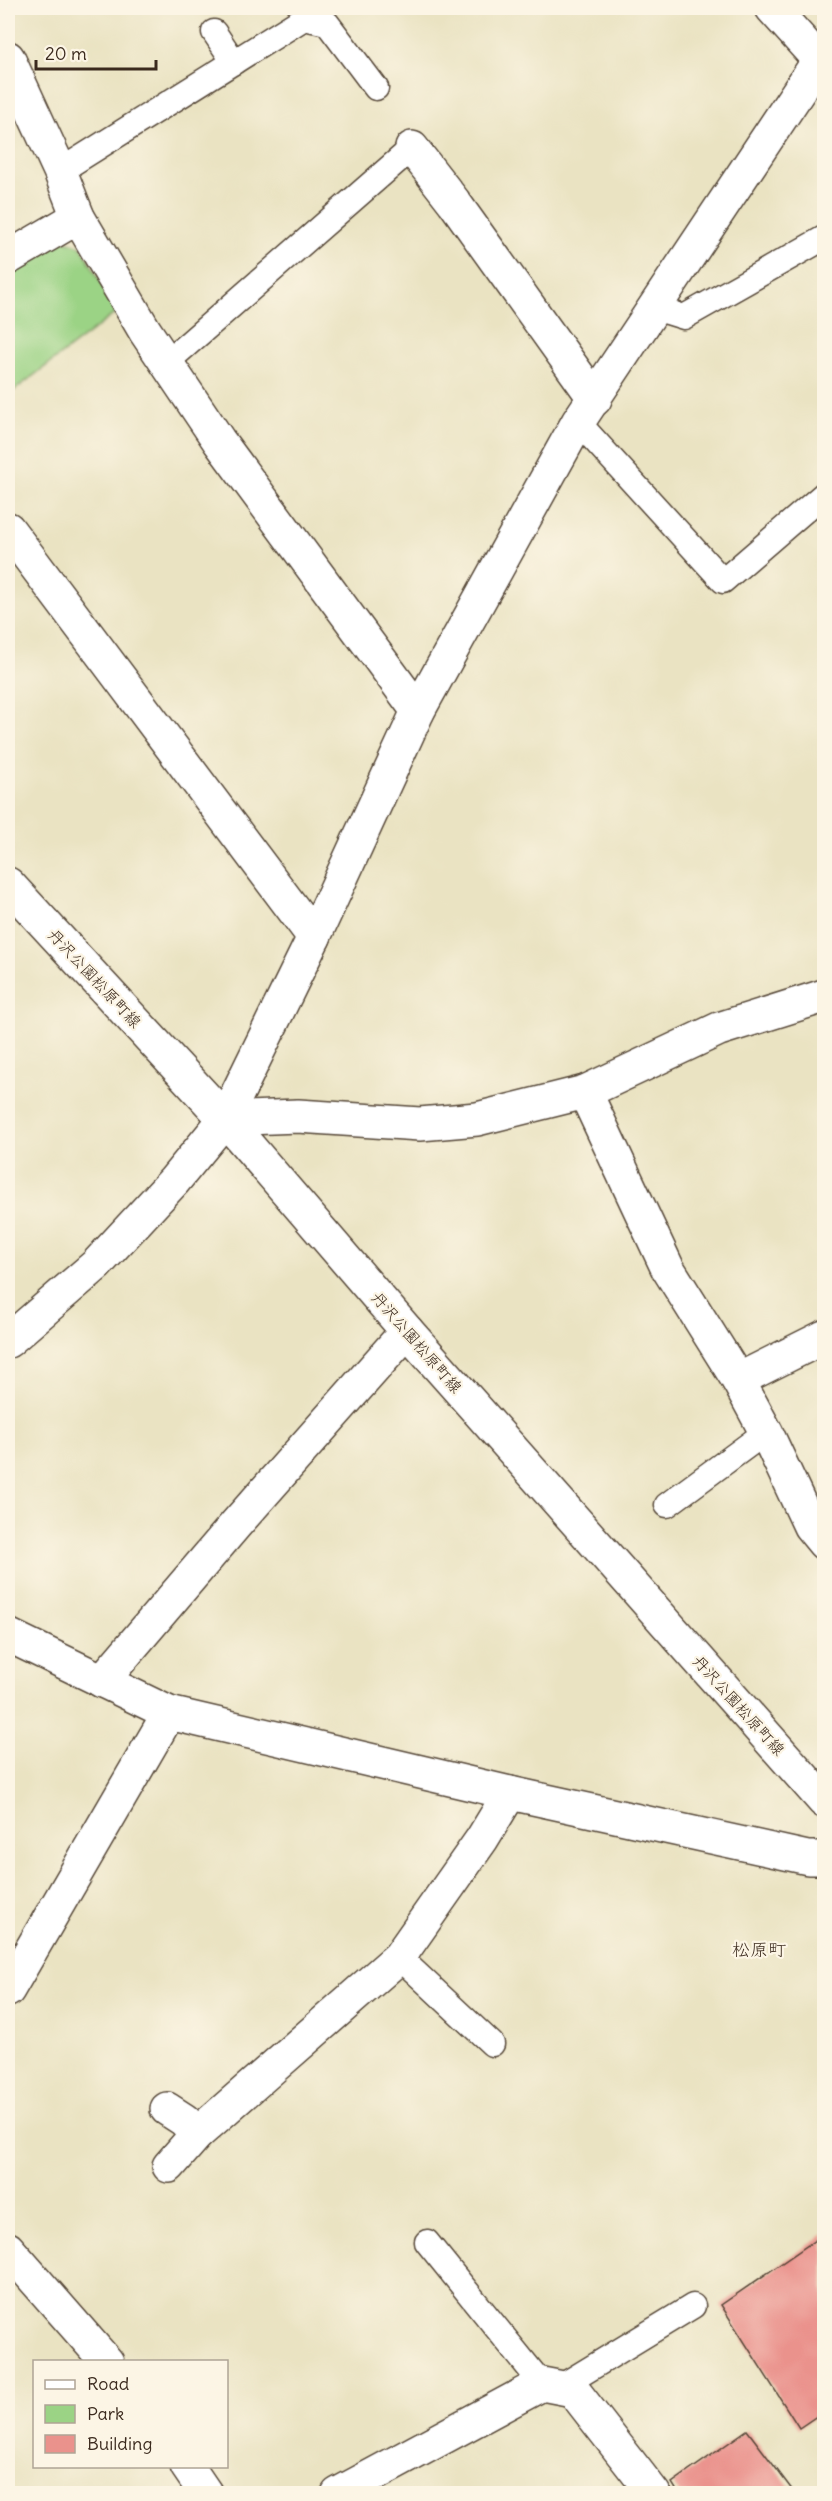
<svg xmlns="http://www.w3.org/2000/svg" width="832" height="2501" font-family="Delius,'Klee One',sans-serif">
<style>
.green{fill:#9bd385;stroke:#6b7e52;stroke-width:1.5}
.building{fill:#ea928c}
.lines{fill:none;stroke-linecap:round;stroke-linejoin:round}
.service-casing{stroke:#554637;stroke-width:27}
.minor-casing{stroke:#554637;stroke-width:36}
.secondary-casing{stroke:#554637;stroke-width:36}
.service{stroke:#fff;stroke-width:24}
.minor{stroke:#fff;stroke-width:33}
.secondary{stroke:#fff;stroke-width:33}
.labels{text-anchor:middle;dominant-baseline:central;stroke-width:4.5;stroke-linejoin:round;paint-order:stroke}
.street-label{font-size:16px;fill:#3b2a1e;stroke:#fcf5e5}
.neighbourhood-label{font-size:18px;fill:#3b2a1e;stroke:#fcf5e5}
</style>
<rect width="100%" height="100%" fill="#fcf5e5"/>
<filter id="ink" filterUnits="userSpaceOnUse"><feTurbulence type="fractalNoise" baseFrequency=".0167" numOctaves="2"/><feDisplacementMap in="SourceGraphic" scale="12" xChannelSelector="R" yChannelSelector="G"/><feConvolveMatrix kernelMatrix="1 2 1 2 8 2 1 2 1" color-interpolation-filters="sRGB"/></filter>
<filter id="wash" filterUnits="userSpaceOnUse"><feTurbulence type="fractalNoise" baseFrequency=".008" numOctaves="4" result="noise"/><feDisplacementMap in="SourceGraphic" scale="24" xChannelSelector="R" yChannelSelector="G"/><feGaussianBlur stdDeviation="1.35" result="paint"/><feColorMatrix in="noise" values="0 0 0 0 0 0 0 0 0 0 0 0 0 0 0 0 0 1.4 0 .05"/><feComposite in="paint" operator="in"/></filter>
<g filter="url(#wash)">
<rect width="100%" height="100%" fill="#eae3c2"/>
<!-- green -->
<polygon class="green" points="63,240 81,246 117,312 8,395 8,273"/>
<g id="blocks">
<!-- building -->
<g class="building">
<polygon points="824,2234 824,2411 799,2428 721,2305"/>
<polygon points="747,2430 793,2491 790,2494 679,2494 672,2483"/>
</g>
</g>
</g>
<g filter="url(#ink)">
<use href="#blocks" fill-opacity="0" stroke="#554637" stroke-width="1.5"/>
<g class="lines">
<defs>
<g id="service">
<polyline points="214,32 234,62"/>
<polyline points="60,171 304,18 327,23 376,88"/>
<polyline points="655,308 684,317 824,238"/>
<polyline points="166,363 412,148"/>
<polyline points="578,422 723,581 824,494"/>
<polyline points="667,1505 766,1432"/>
<polyline points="399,1957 492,2044"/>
<polyline points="427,2242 542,2384"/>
<polyline points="560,2387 693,2306"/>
</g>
<g id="minor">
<polyline points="772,8 819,60"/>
<polyline points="8,58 60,171 78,217 145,331 219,441 418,711"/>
<polyline points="412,148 454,202 595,399"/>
<polyline points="8,258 78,217"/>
<polyline points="8,529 314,937"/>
<polyline points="585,1092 667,1267 738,1380 766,1432 810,1526 824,1543"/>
<polyline points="225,1119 298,1116 420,1124 477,1119 585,1092 719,1029 824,996"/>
<polyline points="8,1341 96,1265 174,1181 225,1119 314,937 418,711 578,422 824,53"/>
<polyline points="738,1380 824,1337"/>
<polyline points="8,1635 169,1713 510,1793 808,1858 824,1858"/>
<polyline points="102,1681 236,1524 407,1331"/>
<polyline points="8,1990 169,1713"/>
<polyline points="167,2109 184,2120 197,2134"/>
<polyline points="169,2166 197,2134 399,1957 482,1839 510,1793"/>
<polyline points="8,2249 107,2362"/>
<polyline points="187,2466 206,2494"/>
<polyline points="338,2494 542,2384 573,2390 654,2494"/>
</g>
<polyline id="secondary" points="8,884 225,1119 407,1331 824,1801"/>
</defs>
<!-- service casing -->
<use href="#service" class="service-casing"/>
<!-- minor casing -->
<use href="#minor" class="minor-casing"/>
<!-- secondary casing -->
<use href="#secondary" class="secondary-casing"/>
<!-- service -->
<use href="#service" class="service"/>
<!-- minor -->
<use href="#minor" class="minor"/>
<!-- secondary -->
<use href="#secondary" class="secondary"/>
</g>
</g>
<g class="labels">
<!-- street labels -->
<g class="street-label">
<text transform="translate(95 978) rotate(47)">丹沢公園松原町線</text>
<text transform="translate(417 1342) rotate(49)">丹沢公園松原町線</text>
<text transform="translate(739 1705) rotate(48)">丹沢公園松原町線</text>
</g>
<!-- neighbourhood labels -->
<g class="neighbourhood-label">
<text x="759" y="1949">松原町</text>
</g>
</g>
<!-- margin -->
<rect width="832" height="2501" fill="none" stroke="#fcf5e5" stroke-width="30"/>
<!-- legend -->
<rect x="33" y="2360" width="195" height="108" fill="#fcf5e5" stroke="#afa495" stroke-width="1.5"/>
<rect x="45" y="2380" width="30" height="9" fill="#ffffff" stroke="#afa495" stroke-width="1.5"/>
<text x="87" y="2390" font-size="18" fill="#3b2a1e">Road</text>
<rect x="45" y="2405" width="30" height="18" fill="#9bd385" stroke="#afa495" stroke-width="1.5"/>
<text x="87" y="2420" font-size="18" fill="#3b2a1e">Park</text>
<rect x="45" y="2435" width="30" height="18" fill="#ea928c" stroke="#afa495" stroke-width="1.5"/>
<text x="87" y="2450" font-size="18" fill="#3b2a1e">Building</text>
<!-- scale -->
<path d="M36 60v9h120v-9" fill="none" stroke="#3b2a1e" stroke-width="3"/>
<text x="45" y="60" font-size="18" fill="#3b2a1e" stroke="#fcf5e5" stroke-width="4.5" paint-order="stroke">20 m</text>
</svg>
